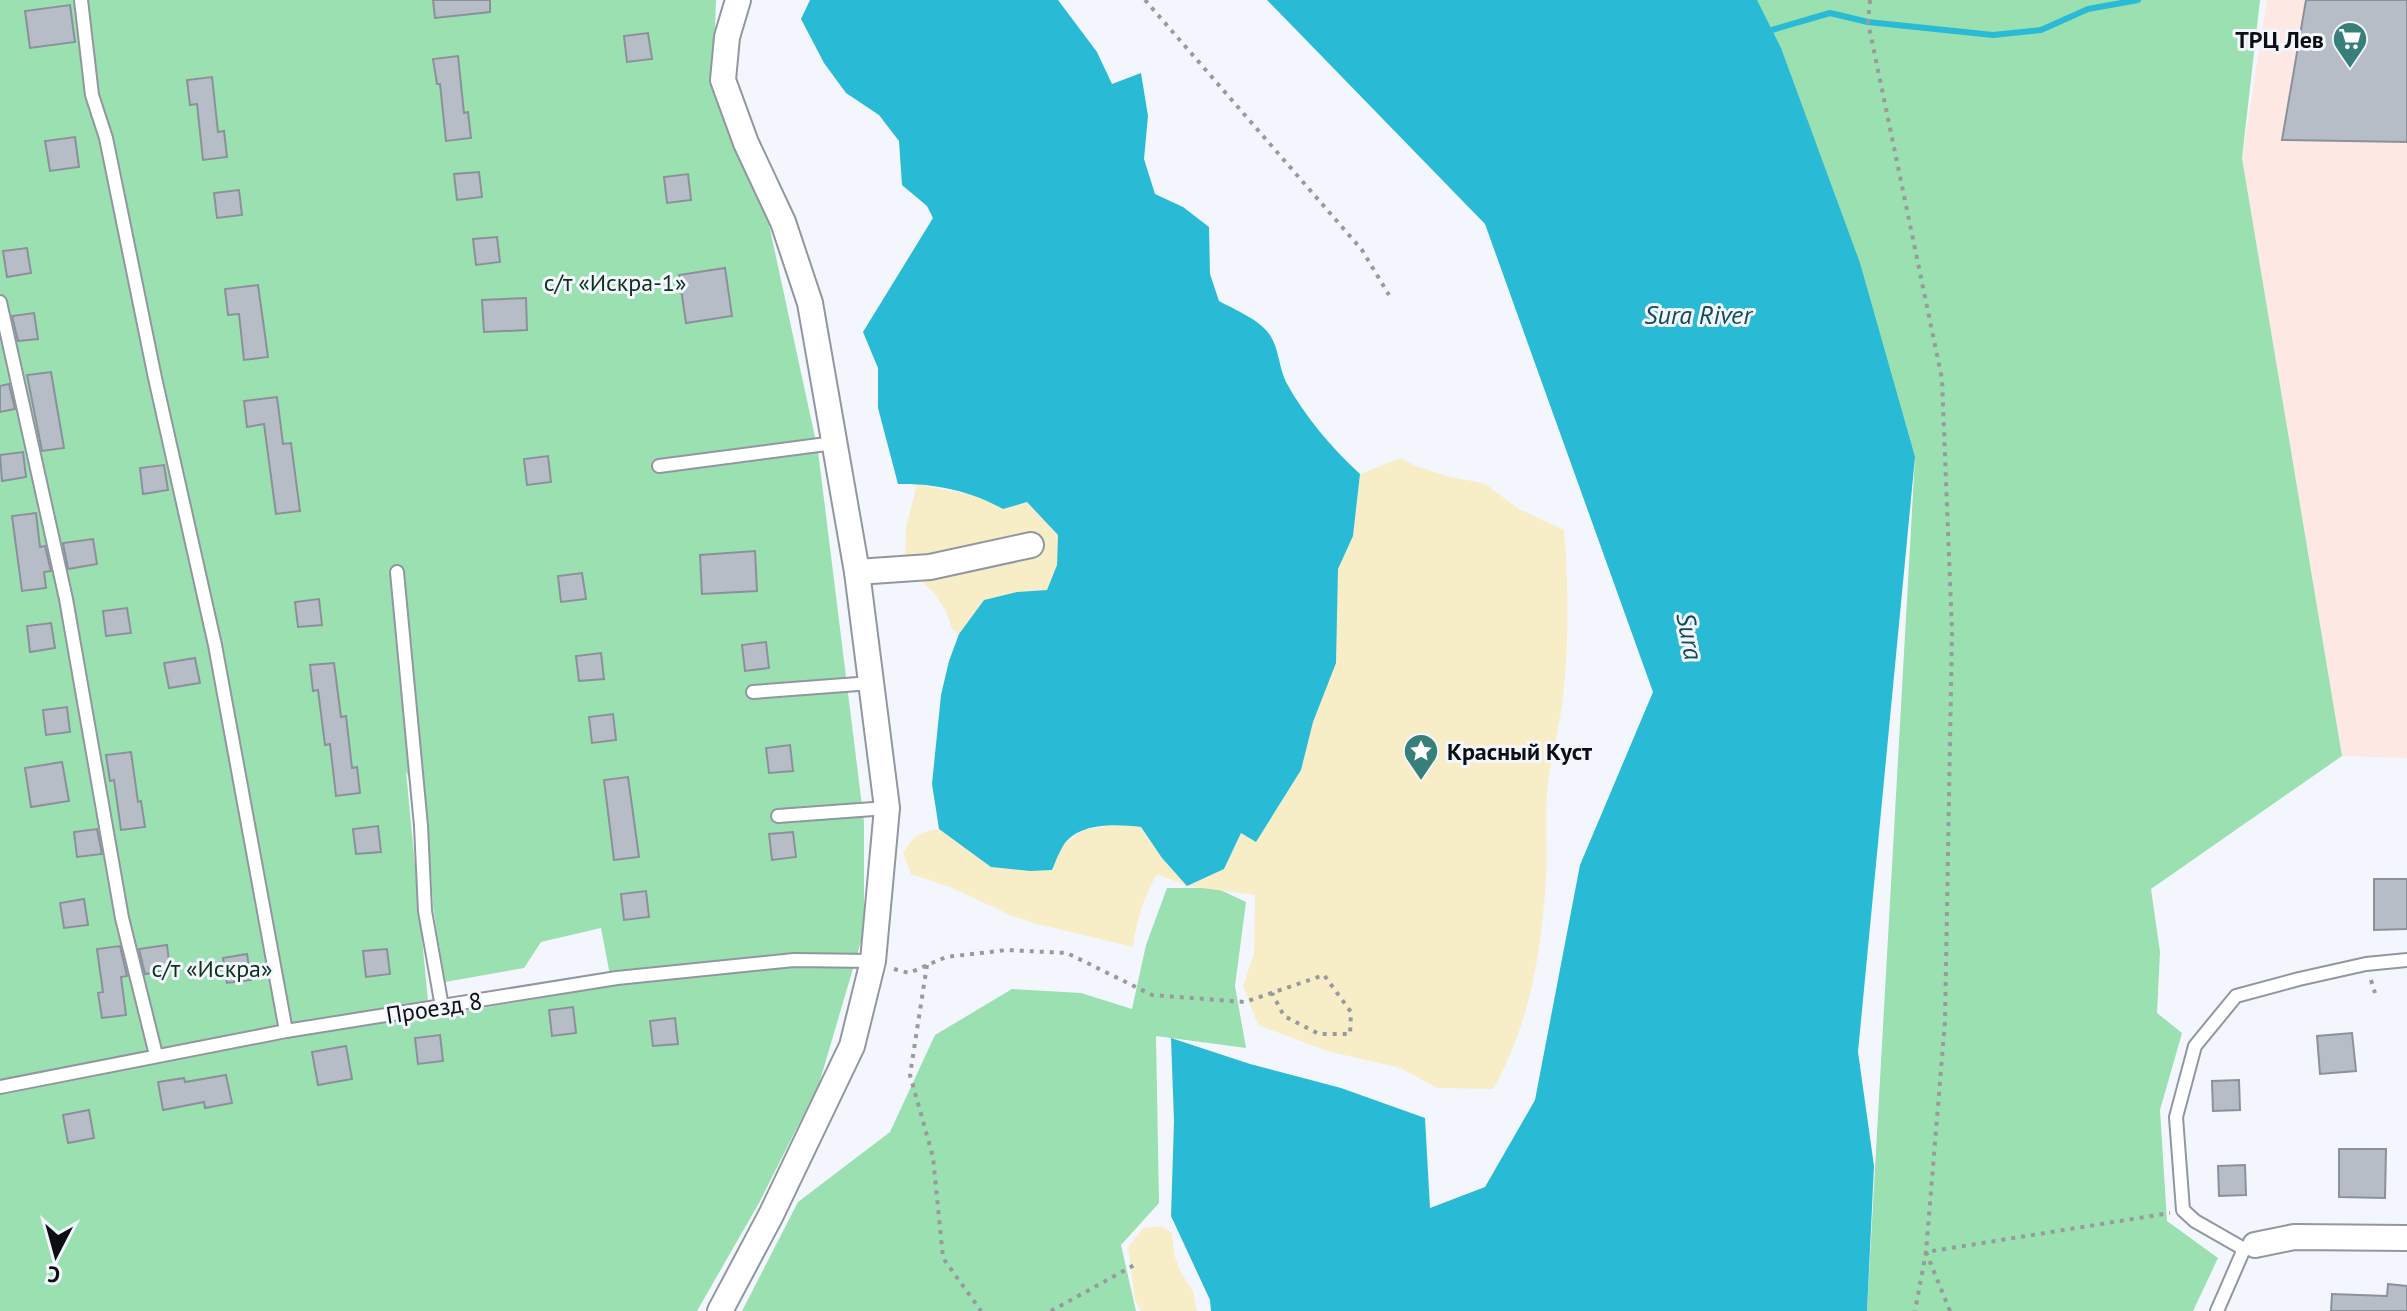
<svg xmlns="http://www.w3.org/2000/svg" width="2407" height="1311" font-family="'PT Sans',sans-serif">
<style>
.commercial{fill:#fde8e3}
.green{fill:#9ae0b0;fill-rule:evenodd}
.sand{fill:#f7eec8}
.water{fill:#29bad6}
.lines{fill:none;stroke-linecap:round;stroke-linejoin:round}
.stream{stroke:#29bad6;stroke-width:6}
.building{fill:#b7bdc7;stroke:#8b919a;stroke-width:2}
.lane-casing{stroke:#9097a0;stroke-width:16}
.street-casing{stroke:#9097a0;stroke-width:28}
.path{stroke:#979b9f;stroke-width:4;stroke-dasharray:4 6;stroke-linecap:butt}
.lane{stroke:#fff;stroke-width:12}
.street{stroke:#fff;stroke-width:24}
.labels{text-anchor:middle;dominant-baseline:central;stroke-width:6;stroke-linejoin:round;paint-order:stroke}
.poi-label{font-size:24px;font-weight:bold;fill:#0c0f12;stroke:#f3f7fd;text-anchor:end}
.park-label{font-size:24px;fill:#0c321b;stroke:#f3f7fd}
.street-label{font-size:24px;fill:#0c0f12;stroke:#f3f7fd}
.water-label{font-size:26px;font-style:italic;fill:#104a56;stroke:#f3f7fd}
</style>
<rect width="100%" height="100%" fill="#f3f7fd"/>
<!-- commercial -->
<polygon class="commercial" points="2267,0 2407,0 2407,758 2342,756 2242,158"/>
<!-- green -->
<g class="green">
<path d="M0,0H716L713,81L768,220L818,451L864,822V931L819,1084L759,1203L697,1311H0ZM406,771L428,824L433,907L445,982L524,968L541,942L601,928L612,986L452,1013L428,1001Z"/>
<polygon points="1755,0 2260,0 2242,158 2342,756 2151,889 2160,952 2157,1013 2182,1033 2160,1110 2167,1221 2218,1258 2193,1311 1867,1311 1915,457"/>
<polygon points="1167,888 1216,888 1246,902 1235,986 1246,1048 1156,1036 1159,1203 1121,1245 1136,1311 742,1311 798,1202 890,1132 935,1035 1012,989 1081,993 1132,1009 1146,945"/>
</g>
<!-- sand -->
<g class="sand">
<path d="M1401,458L1416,466L1450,477L1484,483L1519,509L1564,530C1569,585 1569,650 1562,705C1558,735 1549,765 1547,795C1545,823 1548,852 1546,880C1541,954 1530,1024 1493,1089L1437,1088L1400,1068L1327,1051L1258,1025L1243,986L1254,953L1255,895L1187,886L1157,874C1143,898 1137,920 1133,947L1037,924L1010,915L950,887L911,874L903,853C914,835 918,832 939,829L991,867L1064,844L1083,830L1116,824L1141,827L1162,858L1187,886L1224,869L1241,833L1256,841L1301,770L1336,616L1338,569L1353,536L1360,474Z"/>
<polygon points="917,484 983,497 1003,509 1027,502 1058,535 1057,565 1047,590 1017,592 984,600 959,634 952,629 946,611 935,594 920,580 905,553 906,528"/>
<polygon points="1162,1226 1172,1233 1174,1254 1180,1271 1193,1291 1197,1311 1141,1311 1135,1300 1128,1247 1143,1228"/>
</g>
<!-- water -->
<g class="water">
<path d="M810,0H1058L1097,52L1112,84L1141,73L1148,116L1144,159L1155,194L1183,207L1209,227L1210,274L1219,301C1235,310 1259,319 1270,335C1279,349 1279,368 1286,382C1305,417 1331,447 1360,474L1353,536L1338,569L1336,663L1313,722L1301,770L1256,842L1241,833L1224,869L1187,886L1162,858L1141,827C1116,824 1078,822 1063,846C1058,854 1055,863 1052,870L1030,871L991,867L939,829L932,784L941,695L949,661L959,634L984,600L1017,592L1047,590L1057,565L1058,535L1027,502L1003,509C972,491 933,483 898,484L878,408V368L863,332L933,218L927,206L902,185L899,141L879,115L846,93L824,63L801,19Z"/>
<polygon points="1267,0 1757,0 1781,48 1860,263 1915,457 1858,1052 1874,1166 1867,1311 1211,1311 1210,1300 1171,1216 1174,1121 1171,1038 1250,1064 1341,1088 1425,1118 1430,1208 1485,1187 1535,1100 1580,865 1653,692 1485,224"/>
</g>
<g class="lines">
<!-- stream -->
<polyline class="stream" points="1772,30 1830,13 1868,22 1993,35 2041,30 2088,9 2138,0"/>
</g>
<!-- building -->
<g class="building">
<polygon points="433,0 490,0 490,12 435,18"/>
<polygon points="2306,0 2407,0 2407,142 2282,140"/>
<polygon points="70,5 75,42 30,48 25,11"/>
<polygon points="648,33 652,59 627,62 624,36"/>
<polygon points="458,56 464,113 468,112 471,138 446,141 440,84 437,84 433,59"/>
<polygon points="212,77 218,132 224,131 227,157 203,160 197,104 190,105 187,80"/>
<polygon points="75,137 79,167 50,171 45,141"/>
<polygon points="479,172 482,197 457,200 454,174"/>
<polygon points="688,174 691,200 667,203 664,177"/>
<polygon points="239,190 242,215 217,218 214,193"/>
<polygon points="497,237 500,262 476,265 473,239"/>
<polygon points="27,248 31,273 7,277 3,251"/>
<polygon points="725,268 732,316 686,323 679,275"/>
<polygon points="258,285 268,357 244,360 239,314 228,315 225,289"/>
<polygon points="526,298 527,330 484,332 482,300"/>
<polygon points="34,313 38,339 18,341 12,316"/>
<polygon points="51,372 64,448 42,451 27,375"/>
<polygon points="9,384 15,409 0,412 0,386"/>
<polygon points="277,397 283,444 291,443 300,511 276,514 264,424 247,427 244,401"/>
<polygon points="23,452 26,477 2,481 0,455"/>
<polygon points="548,456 551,482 527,485 524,459"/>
<polygon points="164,465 168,490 143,494 140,468"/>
<polygon points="36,513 40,547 45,546 51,571 44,572 46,588 22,591 12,516"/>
<polygon points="93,539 97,564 68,569 63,543"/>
<polygon points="755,551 757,591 702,594 700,555"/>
<polygon points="582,573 586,599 561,602 558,576"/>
<polygon points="319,599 322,625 298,627 295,602"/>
<polygon points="127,608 131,633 106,636 103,611"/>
<polygon points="51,623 55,648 30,652 27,626"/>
<polygon points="766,642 769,668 745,671 742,645"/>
<polygon points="601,653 604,679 579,681 576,656"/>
<polygon points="195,658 200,683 169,688 164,663"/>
<polygon points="334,663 341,717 346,716 352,768 357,767 360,793 336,796 330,744 325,745 318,690 313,691 310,665"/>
<polygon points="67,707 70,732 46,735 43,710"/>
<polygon points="613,714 616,740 592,743 589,717"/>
<polygon points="790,745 793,771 769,773 766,748"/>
<polygon points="131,752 138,802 141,801 145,827 121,830 114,780 110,781 106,755"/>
<polygon points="62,762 69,801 31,807 25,768"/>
<polygon points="628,777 639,857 614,860 604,780"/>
<polygon points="378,826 381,852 356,854 353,829"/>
<polygon points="97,829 102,854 77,857 74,832"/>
<polygon points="793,832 796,857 772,860 769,834"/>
<polygon points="2374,879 2407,879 2407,929 2374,930"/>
<polygon points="646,891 649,917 624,920 621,894"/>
<polygon points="84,899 88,925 64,928 60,903"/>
<polygon points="167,945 170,970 145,974 139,949"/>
<polygon points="120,946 127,976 121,977 126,1015 102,1018 98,993 103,992 97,949"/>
<polygon points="387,949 390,974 366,977 363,951"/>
<polygon points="247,954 251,980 227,983 223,958"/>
<polygon points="573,1007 576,1033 552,1036 549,1010"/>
<polygon points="675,1018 678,1044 653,1046 650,1021"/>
<polygon points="2352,1033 2356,1071 2320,1074 2317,1036"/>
<polygon points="440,1035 443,1061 418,1064 415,1038"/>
<polygon points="346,1046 352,1079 318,1085 312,1052"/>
<polygon points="226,1075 232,1103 205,1108 204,1102 163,1110 158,1082 184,1078 185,1082"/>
<polygon points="2239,1080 2240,1110 2213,1111 2212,1081"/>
<polygon points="89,1110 94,1138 68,1143 63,1115"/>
<polygon points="2339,1149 2386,1149 2385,1198 2339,1197"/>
<polygon points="2245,1165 2246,1195 2219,1196 2218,1166"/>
<polygon points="2388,1284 2407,1286 2407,1311 2331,1311 2332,1294 2387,1296"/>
</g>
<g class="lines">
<defs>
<g id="lane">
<polyline points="81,0 92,95 106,138 155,378 215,645 286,1031"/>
<polyline points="0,302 66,599 122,918 156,1055"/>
<polyline points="659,466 834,443"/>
<polyline points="397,572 421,826 425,911 442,1007"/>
<polyline points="753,692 871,683"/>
<polyline points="778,816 887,808"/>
<polyline points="0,1087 286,1031 617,978 794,960 873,961"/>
<polyline points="2244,1249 2195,1221 2183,1210 2176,1117 2195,1046 2236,996 2299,979 2366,964 2407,960"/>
<polyline points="2217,1311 2244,1249 2248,1247"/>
</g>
<g id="street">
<polyline points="857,572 930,567 1031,545"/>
<polyline points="2255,1245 2294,1237 2407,1238"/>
<polyline points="720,1311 771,1215 852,1046 873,961 887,808 857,572 810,303 783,222 746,143 723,80 727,37 738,0"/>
</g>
</defs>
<!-- lane casing -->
<use href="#lane" class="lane-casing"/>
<!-- street casing -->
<use href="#street" class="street-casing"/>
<!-- path -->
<g class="path">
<polyline points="1145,0 1362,250 1389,295"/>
<polyline points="1870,0 1868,22 1942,379 1952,632 1945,1021 1926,1252 1915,1311"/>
<polyline points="927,965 910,1075 933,1157 943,1258 981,1311"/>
<polyline points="894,969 909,973 946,957 1007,950 1067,953 1152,995 1245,1002 1324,975 1351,1012 1350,1034 1319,1034 1284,1016 1272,993"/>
<polyline points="2371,980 2375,993"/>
<polyline points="1051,1311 1138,1263"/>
<polyline points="1950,1311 1926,1252 2170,1213"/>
</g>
<!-- lane -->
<use href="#lane" class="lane"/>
<!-- street -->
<use href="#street" class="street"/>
</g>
<!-- icons -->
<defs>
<symbol id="supermarket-pin" viewBox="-11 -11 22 30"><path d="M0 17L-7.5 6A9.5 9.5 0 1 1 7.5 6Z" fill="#387f79" stroke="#f3f7fd"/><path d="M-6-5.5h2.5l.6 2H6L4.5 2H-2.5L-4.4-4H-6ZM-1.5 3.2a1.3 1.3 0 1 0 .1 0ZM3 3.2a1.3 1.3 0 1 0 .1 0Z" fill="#fff"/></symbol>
<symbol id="sight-pin" viewBox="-11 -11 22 30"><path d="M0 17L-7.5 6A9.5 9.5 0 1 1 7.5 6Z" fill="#387f79" stroke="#f3f7fd"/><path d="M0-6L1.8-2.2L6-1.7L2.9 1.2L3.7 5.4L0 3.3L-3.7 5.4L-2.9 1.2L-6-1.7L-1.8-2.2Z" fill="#fff"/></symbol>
</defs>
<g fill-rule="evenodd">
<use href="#supermarket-pin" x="2330" y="19" width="40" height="54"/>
<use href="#sight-pin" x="1401" y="731" width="40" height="54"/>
</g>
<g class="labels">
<!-- poi labels -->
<g class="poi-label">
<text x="2324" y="39">ТРЦ Лев</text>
<text x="1447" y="751" text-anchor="start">Красный Куст</text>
</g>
<!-- park labels -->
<g class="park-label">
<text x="615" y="282">с/т «Искра-1»</text>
<text x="212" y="968">с/т «Искра»</text>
</g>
<!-- street labels -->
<g class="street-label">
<text transform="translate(434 1008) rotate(-9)">Проезд 8</text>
</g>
<!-- water labels -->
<g class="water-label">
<text x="1698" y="314">Sura River</text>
<text transform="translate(1690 636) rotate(79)">Sura</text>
</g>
</g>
<!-- north arrow -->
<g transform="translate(56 1255) rotate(186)" stroke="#f3f7fd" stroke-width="6" paint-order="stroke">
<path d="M0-6L14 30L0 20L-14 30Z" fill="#0c0f12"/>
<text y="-12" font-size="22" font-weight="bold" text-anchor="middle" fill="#0c0f12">С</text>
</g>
</svg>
